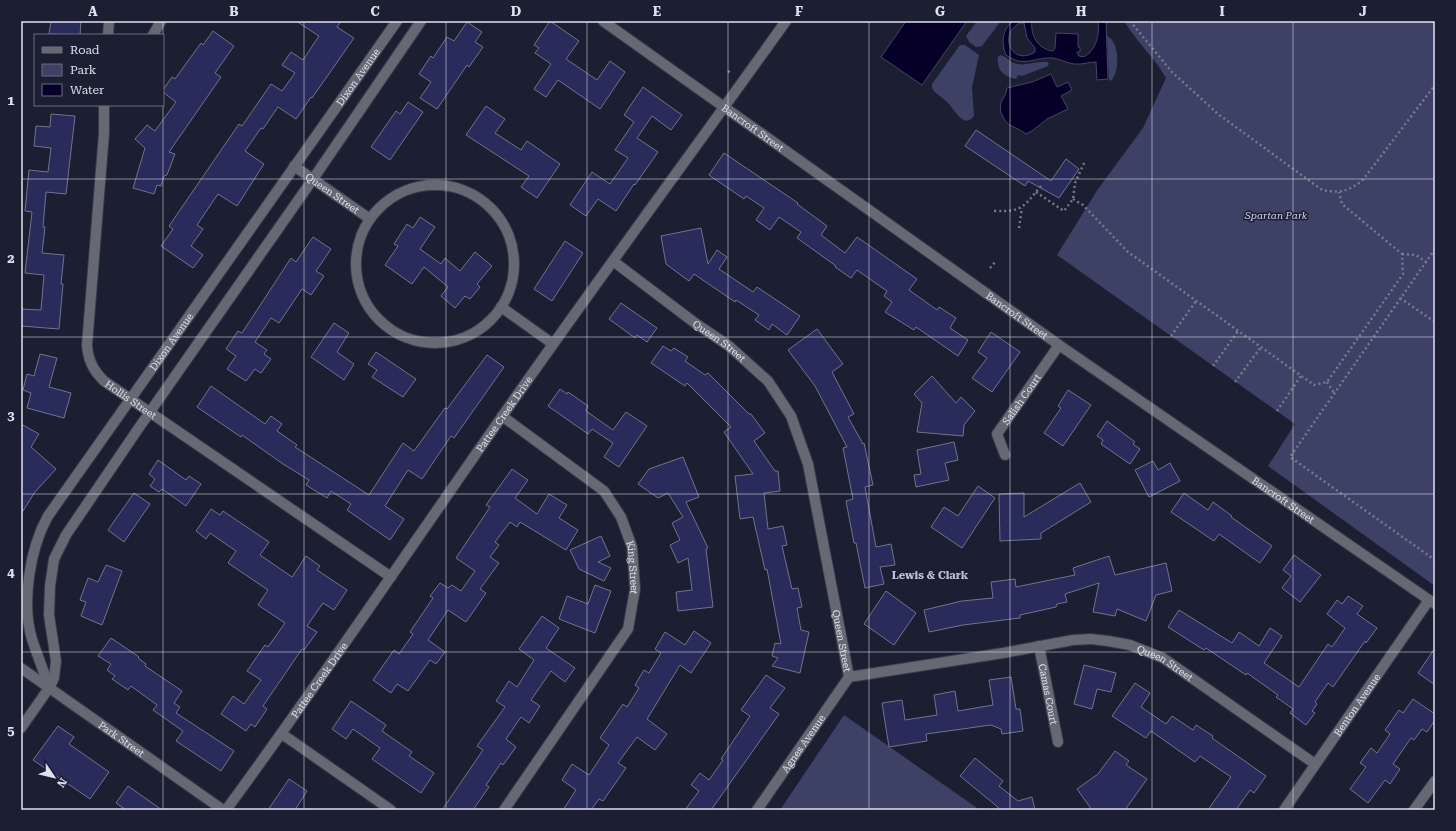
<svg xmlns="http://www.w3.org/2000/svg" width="1456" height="831" font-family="'Roboto Serif',serif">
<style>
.green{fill:#3e4166}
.water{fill:#060029;stroke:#474464;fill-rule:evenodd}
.building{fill:#292b5b;stroke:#70748b}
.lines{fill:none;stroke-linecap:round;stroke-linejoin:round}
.minor-casing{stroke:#37394c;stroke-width:12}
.path{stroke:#787a8a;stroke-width:2.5;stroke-dasharray:2 3;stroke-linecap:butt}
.minor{stroke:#676873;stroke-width:10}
.grid{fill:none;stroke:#dfe1ef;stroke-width:1;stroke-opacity:0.55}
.labels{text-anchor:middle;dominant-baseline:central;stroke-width:3;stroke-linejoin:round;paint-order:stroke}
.street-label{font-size:10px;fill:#dfe1ef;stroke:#1c1e31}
.park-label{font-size:10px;font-style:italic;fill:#d2d7f8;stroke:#1c1e31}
.neighbourhood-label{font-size:11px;font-weight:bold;fill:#bbbfd9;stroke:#1c1e31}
.neatline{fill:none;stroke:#dfe1ef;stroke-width:1.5}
.grid-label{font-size:13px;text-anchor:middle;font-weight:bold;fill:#dfe1ef}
</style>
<rect width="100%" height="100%" fill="#1c1e31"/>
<!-- green -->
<g class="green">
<polygon points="977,21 1001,21 982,46 976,47 969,42 966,36"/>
<path d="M1124,21H1435V586L1268,466L1295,424L1057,255L1098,189L1143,128L1166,78C1154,57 1136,41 1124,21Z"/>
<path d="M1107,36C1120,42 1120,72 1111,81L1109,79Z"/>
<path d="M960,45H965L979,55L972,87L974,116C963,130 955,109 947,102C942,96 931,93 932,84Z"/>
<path d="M1000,55C1007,56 1010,63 1017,64C1027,66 1037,61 1047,62L1049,63L1048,66L1022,76L1018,75L1016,79C1004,77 996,70 998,57Z"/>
<polygon points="844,715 980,810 780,810"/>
</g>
<!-- water -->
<g class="water">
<polygon points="906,21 967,21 922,85 881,57"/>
<path d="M1013,21H1032C1030,35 1038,49 1053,51L1055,48L1056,33L1078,34V47H1080V52H1077L1079,56L1084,57C1096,50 1100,35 1098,21H1106L1108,79L1097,80L1096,62C1088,62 1082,65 1074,64C1067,63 1060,59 1053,58C1034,57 1024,68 1006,55C1001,42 1002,30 1013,21ZM1020,23H1024L1027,38L1035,48V52C1011,67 998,33 1020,23Z"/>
<path d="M1051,74L1057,87L1068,82L1072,90L1061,96L1068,109L1047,119L1032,131L1026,134C1017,126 1008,129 1002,115C1000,111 1000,107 1001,103C1003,97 1007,94 1007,88L1032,82Z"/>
</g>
<!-- building -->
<g class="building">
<polygon points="51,21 81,21 80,35 49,34"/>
<polygon points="296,21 341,21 337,27 354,38 312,98 311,97 296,119 278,107 263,129 261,128 245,151 264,164 237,206 218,194 197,225 203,229 191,246 203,255 193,268 161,246 173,229 169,226 239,124 242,126 271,84 282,91 295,73 282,65 291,52 303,60 319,36"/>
<polygon points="550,21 579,41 566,59 597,80 610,61 625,72 600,109 558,80 546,97 534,89 551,64 535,53 539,48 534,45"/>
<polygon points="467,22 482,32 475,42 483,47 469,67 467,65 437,109 420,98 431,82 419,74 431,56 433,58 447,37 454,41"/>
<polygon points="213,31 234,46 215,73 221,77 169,152 175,154 167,175 164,176 161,186 157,185 154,194 133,188 145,148 135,139 147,125 155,131 176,102 163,92 163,90 172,77 175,79 201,43 203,45"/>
<polygon points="643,87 682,115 671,130 652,116 637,138 658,152 635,185 634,184 616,211 598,199 586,216 570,205 592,172 610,184 628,158 615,150 634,122 624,115"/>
<polygon points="408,102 423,112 390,160 371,147 396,111 400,114"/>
<polygon points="486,106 505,119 495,133 521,150 527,141 560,164 537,198 521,187 529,176 466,135"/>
<polygon points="51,114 75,116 66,194 46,192 43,227 45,227 42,253 64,255 61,284 63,284 59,329 21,326 21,309 41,310 44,275 25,273 32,212 25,211 29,170 48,172 51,148 34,146 36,126 50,127"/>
<polygon points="976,130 1051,181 1066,159 1079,169 1059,198 1028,181 1025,186 965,146"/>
<polygon points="724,153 798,203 797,204 827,226 821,235 845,253 857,237 917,279 909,290 937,310 939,307 956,318 950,328 968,340 958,356 916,327 914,330 885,312 892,302 884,296 887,291 857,270 851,278 835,267 836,266 797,238 801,232 779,217 770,230 756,220 764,208 746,196 744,199 709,175"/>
<polygon points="420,217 435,227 420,249 441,264 445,258 460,271 475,252 492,266 477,284 480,287 470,299 465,296 455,308 441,296 448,287 424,267 412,284 385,265 398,246 394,244 407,224 413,228"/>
<polygon points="701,228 708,264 717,250 727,257 719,269 753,292 757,287 800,316 787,335 772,324 769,330 755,320 759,315 736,300 735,302 694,274 689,281 666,264 661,236"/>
<polygon points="313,237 331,249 316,271 324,276 311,295 302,289 279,323 271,318 255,342 267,350 264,354 271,359 261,373 255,369 246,381 227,369 236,356 226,349 238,331 242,333 291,258 296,262"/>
<polygon points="565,241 583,253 552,301 534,289"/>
<polygon points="621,303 657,328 647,342 637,335 635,338 609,319"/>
<polygon points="334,323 349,333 337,352 354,364 344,380 311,357"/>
<polygon points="817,329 843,364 832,372 854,414 848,417 863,444 864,443 873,485 865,487 876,547 891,544 895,565 880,567 884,584 865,588 856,543 854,543 846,501 853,499 843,448 847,447 815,386 788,350"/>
<polygon points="991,332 1020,352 992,392 972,378 987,358 978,352"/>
<polygon points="663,346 671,351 674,348 688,357 685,361 705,375 708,373 749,414 751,414 765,433 754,441 775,471 778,471 780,491 764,493 768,529 783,526 787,545 782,546 792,589 798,588 802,607 797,608 801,630 809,632 800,673 772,666 778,658 772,656 775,643 781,644 767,569 765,570 753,517 740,519 735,476 753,474 724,432 731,427 687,383 685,386 651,363"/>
<polygon points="376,352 416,379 403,397 372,377 377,370 368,364"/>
<polygon points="40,354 57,358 49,387 71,393 64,418 27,408 31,393 23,390 27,374 34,376"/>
<polygon points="487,355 504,367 454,438 451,436 422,479 408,470 385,506 404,519 390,540 347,510 351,504 331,491 327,498 306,485 309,480 283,464 242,435 241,437 197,407 211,386 265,424 271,416 282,424 277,431 297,445 295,447 369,495 403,443 414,451 445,408 447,409"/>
<polygon points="932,376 956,403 961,397 975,411 964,425 963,436 917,432 922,403 914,394"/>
<polygon points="560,389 567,394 568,392 588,406 586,411 613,430 626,412 647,426 619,467 604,457 613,443 592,429 588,434 548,406"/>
<polygon points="1068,390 1091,405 1063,446 1044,433 1061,408 1058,406"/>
<polygon points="1107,421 1135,442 1133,444 1140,449 1130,464 1101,444 1103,440 1097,436"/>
<polygon points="21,424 39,434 31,447 56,469 35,492 21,514"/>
<polygon points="954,442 958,460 945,463 949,480 916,487 914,475 921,474 917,450"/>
<polygon points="683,457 699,497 686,502 708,548 706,549 713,607 678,611 676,592 692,590 688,558 678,563 670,545 680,540 672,523 683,517 668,493 658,498 638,484 649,469"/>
<polygon points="158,460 186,480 189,476 201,484 186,506 162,489 159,492 150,486 155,479 149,474"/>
<polygon points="1153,461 1158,470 1170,463 1180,481 1149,497 1135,470"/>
<polygon points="512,469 528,480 515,498 537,514 549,494 567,505 559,518 578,530 566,550 520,522 517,527 510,522 495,542 499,545 490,557 499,563 480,589 486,593 466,622 448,610 428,640 445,652 436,664 430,660 408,691 397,684 391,693 373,680 394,650 399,654 413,634 410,632 433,598 430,596 440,583 448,588 452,585 461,591 475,571 456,558 490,507 486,505"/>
<polygon points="1080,483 1091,502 1041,533 1041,539 1000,541 999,494 1024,493 1024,517"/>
<polygon points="978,486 995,498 962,548 931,527 944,507 958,516"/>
<polygon points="134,493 150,504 124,542 108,530"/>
<polygon points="1184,493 1208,510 1213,502 1232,516 1231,517 1272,546 1260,563 1219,534 1214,541 1171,512"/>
<polygon points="211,509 220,515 223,511 269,542 260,555 292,577 306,556 320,566 317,570 347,590 334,610 323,603 307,626 317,632 304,650 302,649 263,706 267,709 255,727 251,724 246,731 221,714 233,696 244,704 261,680 247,671 265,645 268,647 285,623 258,605 268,590 228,563 236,551 210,533 206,539 196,531"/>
<polygon points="601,536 610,556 598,562 611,568 604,581 579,569 570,550"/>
<polygon points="1294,555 1321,575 1300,602 1282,588 1291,576 1283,570"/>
<polygon points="1109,556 1115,575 1166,563 1172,591 1156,595 1146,621 1117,609 1115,616 1093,612 1099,583 1065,594 1067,602 1057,604 1056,607 1020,615 1020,618 963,625 929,632 924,610 962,601 993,598 991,582 1015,579 1016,587 1075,575 1073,568"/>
<polygon points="106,565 122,571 102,625 81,616 86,602 80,600 88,578 98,582"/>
<polygon points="595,585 611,591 595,633 559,619 567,596 588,604"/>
<polygon points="886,591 916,613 894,645 864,624"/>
<polygon points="1348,596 1363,606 1357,614 1377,628 1366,643 1365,641 1333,687 1328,683 1315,702 1317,704 1312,711 1315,713 1306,725 1290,713 1293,709 1276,697 1278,695 1247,673 1246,675 1206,648 1204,650 1168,627 1179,610 1232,643 1239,632 1259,646 1270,628 1282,636 1264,663 1299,687 1328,644 1332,647 1345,628 1327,614 1337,600 1342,604"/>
<polygon points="542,616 559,628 546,648 575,668 565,682 551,671 531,700 540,706 529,723 521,717 506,739 516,747 503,765 501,763 486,785 489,787 473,810 442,810 483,750 477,746 505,707 496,701 509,681 517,687 534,660 519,649"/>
<polygon points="694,631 711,643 691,673 680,665 647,719 667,734 655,750 637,737 618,763 626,768 603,801 599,799 591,810 563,810 576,790 562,780 572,764 589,775 609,745 600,738 623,704 627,707 639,688 635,685 644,670 649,673 661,653 655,649 665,632 685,645"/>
<polygon points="111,638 139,657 138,658 146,664 145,666 182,691 174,703 180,707 176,713 234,751 221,771 176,741 183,731 153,710 157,705 131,686 128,690 112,679 115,676 107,670 111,664 98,656"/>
<polygon points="1435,648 1435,685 1418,673"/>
<polygon points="1084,665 1116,673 1111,692 1097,689 1092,709 1074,704"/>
<polygon points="766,675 785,688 770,708 779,714 711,810 685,810 699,791 691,785 700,773 709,780 723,760 721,759 750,716 741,710"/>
<polygon points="1011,677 1016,709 1020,709 1023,731 1002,734 1001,729 991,725 926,734 927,741 889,747 882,703 902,700 905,720 937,715 934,695 955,691 958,711 993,705 989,680"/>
<polygon points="1135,683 1150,693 1141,707 1166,724 1172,716 1193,730 1196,725 1213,736 1212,738 1266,776 1254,793 1250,790 1236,810 1208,810 1231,777 1200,756 1195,762 1151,731 1146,738 1112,716"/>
<polygon points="1413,699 1435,714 1435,720 1427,732 1422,729 1414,740 1411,738 1393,764 1400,769 1390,784 1385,780 1368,803 1350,789 1366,767 1360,763 1371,748 1377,753 1390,734 1385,730 1399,710 1403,713"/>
<polygon points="351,701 386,725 382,731 412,752 409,756 434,773 421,793 372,759 380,748 353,729 346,739 332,729"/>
<polygon points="58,726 74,737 69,744 109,772 90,799 33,760"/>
<polygon points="1115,751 1129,761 1126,765 1147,779 1125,810 1092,810 1077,789 1098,774"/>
<polygon points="975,758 1003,781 999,786 1018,801 1032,797 1035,810 999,810 999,808 960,776"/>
<polygon points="289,779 307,791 295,810 268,810"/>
<polygon points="128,786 162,810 126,810 116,803"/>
</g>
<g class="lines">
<defs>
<g id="minor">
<path id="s1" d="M603,21L1059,345L1435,604"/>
<polyline points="108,35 109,21"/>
<polyline points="153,35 161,21"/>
<path id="s2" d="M104,105V133L87,345C88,360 93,370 104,381L391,577"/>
<path id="s3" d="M294,166L370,219"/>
<circle cx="435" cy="264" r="79"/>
<path id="s4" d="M613,261L695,323L729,346L768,381L791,416L808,464L849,677"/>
<polyline points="501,307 553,344"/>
<path id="s5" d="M502,416L604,491L621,517L632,547L635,589L628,629L504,810"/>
<path id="s6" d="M1005,455L997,434L1059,345"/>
<path id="s7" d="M1039,646L1058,742"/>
<path id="s8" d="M21,668L223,810"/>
<path id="s9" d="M849,677L1003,653L1073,640L1091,639L1108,641L1130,645L1163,658L1315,764"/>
<path id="s10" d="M49,688C44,671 37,655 32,639C21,603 30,548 48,516L397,21"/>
<polyline points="21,728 49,688 54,678 56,661 49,615 50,586 54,559 66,535 138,429 313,179 421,21"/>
<polyline points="282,734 391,810"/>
<path id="s11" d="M226,810C323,678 414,542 508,408C599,278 694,150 786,21"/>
<path id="s12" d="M757,810L849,677"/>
<path id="s13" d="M1284,810L1429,600"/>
<polyline points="1414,810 1435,781"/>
</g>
</defs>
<!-- minor casing -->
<use href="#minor" class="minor-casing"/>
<!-- path -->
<g class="path">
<path d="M1130,21L1172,72L1218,114L1322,190C1341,193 1346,192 1362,181L1435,85"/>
<polyline points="728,71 732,74"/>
<polyline points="1036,192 1064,211 1073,199 1075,183 1085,161"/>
<polyline points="1073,199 1083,205 1128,252 1314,385 1327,382 1403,274 1402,254 1342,204 1339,192"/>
<path d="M994,211C1023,212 1023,207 1041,186"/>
<polyline points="1019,228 1022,208"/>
<polyline points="1435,249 1290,457 1435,560"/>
<polyline points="1402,254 1416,255 1426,262"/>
<polyline points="990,268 996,261"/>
<polyline points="1400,298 1435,322"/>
<polyline points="1171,336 1196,301"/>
<polyline points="1213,366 1238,331"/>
<polyline points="1235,382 1261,347"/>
<polyline points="1327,382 1334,393"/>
<polyline points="1277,411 1301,376"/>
</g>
<!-- minor -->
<use href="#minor" class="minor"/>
</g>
<!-- grid -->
<path class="grid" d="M163,21V810M304,21V810M446,21V810M587,21V810M728,21V810M869,21V810M1010,21V810M1152,21V810M1293,21V810M21,179H1435M21,337H1435M21,494H1435M21,652H1435"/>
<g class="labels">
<!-- street labels -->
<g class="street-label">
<text stroke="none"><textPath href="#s10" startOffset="716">Dixon Avenue</textPath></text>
<text stroke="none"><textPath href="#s1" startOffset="184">Bancroft Street</textPath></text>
<text stroke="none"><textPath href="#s3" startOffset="47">Queen Street</textPath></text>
<text stroke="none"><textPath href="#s1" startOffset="508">Bancroft Street</textPath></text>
<text stroke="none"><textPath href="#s10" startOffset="392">Dixon Avenue</textPath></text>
<text stroke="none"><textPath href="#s4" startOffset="133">Queen Street</textPath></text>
<text stroke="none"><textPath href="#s6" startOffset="65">Salish Court</textPath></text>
<text stroke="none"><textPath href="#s2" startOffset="314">Hollis Street</textPath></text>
<text stroke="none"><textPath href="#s11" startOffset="484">Pattee Creek Drive</textPath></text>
<text stroke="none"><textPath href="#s1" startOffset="832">Bancroft Street</textPath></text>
<text stroke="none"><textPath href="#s5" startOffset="210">King Street</textPath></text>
<text stroke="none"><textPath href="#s4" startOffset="469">Queen Street</textPath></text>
<text stroke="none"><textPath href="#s9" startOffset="324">Queen Street</textPath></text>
<text stroke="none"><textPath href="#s11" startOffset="160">Pattee Creek Drive</textPath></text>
<text stroke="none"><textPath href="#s7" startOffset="49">Camas Court</textPath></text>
<text stroke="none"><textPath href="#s13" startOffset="128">Benton Avenue</textPath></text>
<text stroke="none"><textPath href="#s8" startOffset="123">Park Street</textPath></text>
<text stroke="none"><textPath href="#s12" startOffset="81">Agnes Avenue</textPath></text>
</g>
<!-- park labels -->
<g class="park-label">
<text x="1276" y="215">Spartan Park</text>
</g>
<!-- neighbourhood labels -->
<g class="neighbourhood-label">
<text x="930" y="575">Lewis &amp; Clark</text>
</g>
</g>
<!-- border -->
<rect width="1456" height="831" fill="none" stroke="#1c1e31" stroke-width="44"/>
<!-- legend -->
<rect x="34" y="34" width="130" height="72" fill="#1c1e31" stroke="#6a6c7d"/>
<rect x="42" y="47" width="20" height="6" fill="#676873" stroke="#6a6c7d"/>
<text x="70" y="54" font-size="12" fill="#dfe1ef">Road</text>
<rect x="42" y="64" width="20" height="12" fill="#3e4166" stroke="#6a6c7d"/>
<text x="70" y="74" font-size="12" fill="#dfe1ef">Park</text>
<rect x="42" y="84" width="20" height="12" fill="#060029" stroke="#6a6c7d"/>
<text x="70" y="94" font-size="12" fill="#dfe1ef">Water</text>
<!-- north arrow -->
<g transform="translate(54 777) rotate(125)" stroke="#1c1e31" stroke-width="3" paint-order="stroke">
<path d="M0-3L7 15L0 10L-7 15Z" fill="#dfe1ef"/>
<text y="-6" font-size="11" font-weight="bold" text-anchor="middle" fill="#dfe1ef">N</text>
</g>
<rect x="22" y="22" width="1412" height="787" class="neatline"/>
<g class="grid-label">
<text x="93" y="16">A</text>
<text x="234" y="16">B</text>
<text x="375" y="16">C</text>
<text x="516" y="16">D</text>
<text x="657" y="16">E</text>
<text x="799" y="16">F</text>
<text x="940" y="16">G</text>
<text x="1081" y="16">H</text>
<text x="1222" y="16">I</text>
<text x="1363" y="16">J</text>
<text x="11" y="105">1</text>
<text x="11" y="263">2</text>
<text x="11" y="420">3</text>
<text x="11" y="577">4</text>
<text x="11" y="735">5</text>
</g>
</svg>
